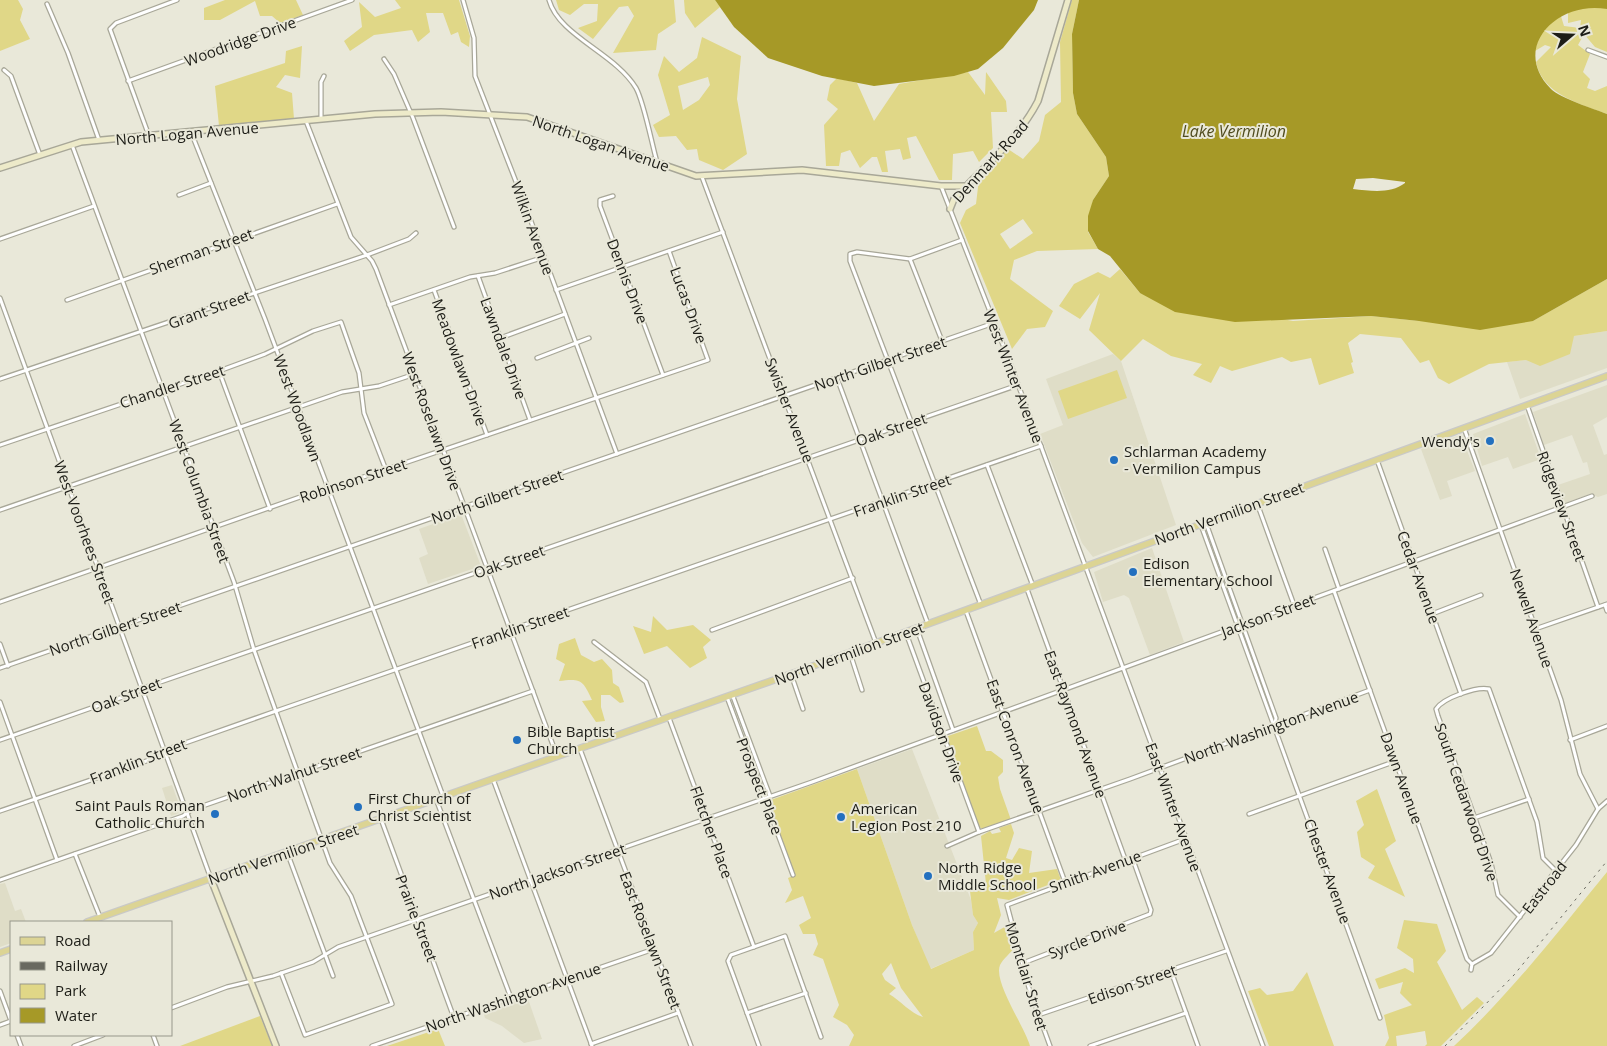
<svg xmlns="http://www.w3.org/2000/svg" width="1607" height="1046" font-family="'Open Sans',sans-serif">
<style>
.built{fill:#dfddc7}
.green{fill:#e0d787;fill-rule:evenodd}
.water{fill:#a69927;fill-rule:evenodd}
.lines{fill:none;stroke-linecap:round;stroke-linejoin:round}
.street-casing{stroke:#a8a798;stroke-width:5.5}
.secondary-casing{stroke:#a8a798;stroke-width:8}
.primary-casing{stroke:#c9c9c7;stroke-width:8}
.street{stroke:#fff;stroke-width:3}
.secondary{stroke:#edeac9;stroke-width:5}
.primary{stroke:#dcd494;stroke-width:5.5}
.rail{stroke:#696960;stroke-width:1;stroke-dasharray:2.5 5;stroke-linecap:butt}
.poi-dot{fill:#2370bf;stroke:#e9e8d9;stroke-width:2}
.labels{text-anchor:middle;dominant-baseline:central;stroke-width:4;stroke-linejoin:round;paint-order:stroke}
.street-label{font-size:15px;fill:#1d1d17;stroke:#e9e8d9}
.poi-label{font-size:15px;fill:#1d1d17;stroke:#e9e8d9;text-anchor:start}
.water-label{font-size:16px;font-style:italic;fill:#504c1f;stroke:#e9e8d9}
</style>
<rect width="100%" height="100%" fill="#e9e8d9"/>
<!-- built -->
<g class="built">
<polygon points="1607,331 1607,368 1520,399 1507,362 1526,360 1574,336"/>
<polygon points="1113,354 1121,361 1176,525 1093,557 1082,543 1040,434 1063,425 1046,379"/>
<polygon points="1607,385 1607,417 1593,425 1604,455 1607,454 1607,494 1598,497 1590,494 1565,503 1558,485 1590,474 1587,462 1583,463 1572,435 1544,445 1533,412"/>
<polygon points="1525,414 1541,459 1513,469 1508,457 1482,466 1473,434"/>
<polygon points="1458,436 1462,438 1475,471 1447,481 1452,496 1440,500 1421,449"/>
<polygon points="461,514 481,566 428,584 419,558 428,554 419,529"/>
<polygon points="1152,548 1184,642 1150,655 1129,598 1124,595 1103,602 1094,572"/>
<polygon points="912,749 971,900 973,915 978,923 973,932 974,950 930,969 912,925 857,769"/>
<polygon points="172,785 182,812 171,816 162,788"/>
<polygon points="5,883 15,911 21,909 26,922 11,922 11,943 0,947 0,884"/>
<polygon points="527,996 542,1039 524,1043 502,1026 485,1018 483,1011"/>
</g>
<!-- green -->
<g class="green">
<polygon points="0,0 18,0 23,9 20,20 30,39 0,51"/>
<polygon points="225,0 296,0 303,15 280,23 272,16 260,16 255,1 220,20 204,20 204,8"/>
<polygon points="395,0 459,0 470,36 469,47 461,42 458,32 451,35 443,13 426,13 430,32 418,42 412,30 374,35 350,51 344,41 362,27 359,2 375,17 401,8"/>
<polygon points="556,0 674,0 676,22 658,34 656,50 613,53 634,16 628,6 619,7 593,39 578,28 597,21 598,4 584,4 570,15 559,10"/>
<polygon points="684,0 715,0 720,7 695,28 685,13"/>
<path d="M1072,0H1079L1072,34L1073,93L1077,114L1106,157L1109,176L1093,200L1088,232L1098,249L1037,251L1014,260L1010,279L1053,311L1045,327L1027,329L1012,349L960,223L966,210L976,204L979,179L1008,149L1023,159L1039,141L1045,115L1061,102L1060,42ZM1023,219L1033,233L1010,249L1000,234Z"/>
<path d="M1584,4H1594L1607,9V52L1595,47L1584,34L1578,45L1590,54L1583,72L1590,79L1587,88L1595,91L1607,86V114C1580,104 1542,94 1536,62L1551,47L1545,45L1535,51C1539,35 1544,21 1560,13L1564,26L1580,28L1581,20L1568,23V9Z"/>
<path d="M702,37L741,56L737,99L747,154L723,170L699,160L697,149L687,150L676,136L659,137L653,125L670,115L658,75L664,56L679,72L697,58ZM708,77L710,85L699,100L683,110L678,86Z"/>
<polygon points="302,46 300,78 285,75 276,87 292,93 294,119 219,126 215,86 285,63 286,51"/>
<polygon points="968,72 985,95 986,72 1006,101 1007,112 991,112 993,148 979,162 973,151 953,154 952,180 939,180 916,136 907,138 911,158 903,160 900,149 885,151 888,172 882,172 877,157 872,157 860,168 850,150 841,153 839,166 826,166 824,125 838,109 827,100 830,85 837,78 857,83 874,121 899,84"/>
<polygon points="1120,269 1140,293 1293,321 1371,316 1419,321 1533,321 1607,279 1607,331 1574,336 1570,354 1540,366 1526,360 1489,364 1449,384 1438,378 1429,360 1420,363 1401,338 1360,334 1348,343 1353,362 1351,363 1354,373 1319,385 1311,358 1291,362 1282,357 1232,371 1220,366 1211,383 1193,375 1202,364 1171,356 1143,339 1121,361 1089,330 1100,293 1080,319 1059,306 1074,284 1098,272 1110,278"/>
<polygon points="1117,370 1127,398 1068,419 1058,391"/>
<polygon points="653,616 667,630 693,625 711,640 703,647 707,658 690,668 667,646 644,654 633,626 651,632"/>
<path d="M575,638L581,655L594,662L602,659L612,670L613,683L619,687L624,702L620,703L610,695H601V707L605,721L596,722L582,701L592,700C583,680 581,678 559,681L565,664L556,659L559,644Z"/>
<polygon points="977,726 986,751 991,751 1003,760 1003,772 998,777 1000,789 1011,820 983,829 979,827 947,740 948,736"/>
<path d="M857,769L912,925L931,969L974,950L973,932L978,923L973,915L970,891L986,884L981,836L990,831L992,834L1001,832L999,828L1011,824L1014,833L1006,858L1012,860L1019,848L1032,851L1029,873L1057,869L1061,880L1009,900L997,898L1001,915L994,933L1008,925L1016,947C1011,952 1003,959 1000,965C993,982 1025,1027 1030,1046H849L854,1035L847,1025L833,1017L839,1005L823,959L813,955L818,944L815,934H803L799,925L811,918L803,896L785,903L792,890L788,878L795,875L768,801ZM891,963L901,988L923,1017C910,1013 901,1001 889,994L896,988L885,980L882,974Z"/>
<polygon points="1377,789 1396,841 1385,849 1405,897 1368,878 1375,866 1361,857 1357,832 1364,825 1356,801"/>
<path d="M1607,872V1046H1454C1511,993 1558,932 1607,872Z"/>
<polygon points="1404,920 1437,924 1446,951 1437,962 1462,1010 1477,997 1484,1003 1441,1046 1425,1046 1427,1044 1425,1031 1396,1036 1397,1046 1385,1046 1389,1038 1384,1015 1412,1005 1400,993 1403,982 1379,989 1375,979 1405,968 1414,973 1413,959 1397,948"/>
<polygon points="1307,972 1334,1046 1269,1046 1248,991 1260,988 1267,995 1293,991"/>
<polygon points="260,1016 272,1046 180,1046"/>
<polygon points="438,1029 445,1046 387,1046"/>
</g>
<!-- water -->
<g class="water">
<polygon points="715,0 1038,0 1034,10 1003,48 978,69 954,76 874,86 822,76 768,58 734,27"/>
<path d="M1079,0H1607V9C1557,0 1510,48 1551,89C1560,98 1594,109 1607,114V279L1533,321L1480,330L1419,321L1371,316L1235,322L1175,312L1140,293L1110,256L1098,249L1088,231V216L1093,200L1109,176L1106,157L1077,114L1073,93L1072,34ZM1373,178L1405,182V183C1391,194 1371,191 1353,189L1356,179Z"/>
</g>
<g class="lines">
<defs>
<g id="street">
<polyline points="463,0 474,38 475,76 525,205 617,454"/>
<path d="M549,0C559,36 615,53 636,88C644,102 652,145 657,162"/>
<polyline points="47,4 68,53 99,140"/>
<polyline points="1588,50 1607,57"/>
<polyline points="384,59 394,74 413,118 454,227"/>
<polyline points="4,70 11,76 40,155"/>
<polyline points="128,81 352,0"/>
<polyline points="321,119 321,82 324,76"/>
<polyline points="306,121 351,237 372,261 376,269 557,756"/>
<polyline points="191,132 265,319 443,796"/>
<polyline points="149,136 110,29 116,23 177,0"/>
<polyline points="72,145 234,582 254,650 330,863 351,896 392,1004 305,1035 281,973"/>
<polyline points="702,177 876,643"/>
<polyline points="941,186 1012,368 1263,1046"/>
<polyline points="179,195 211,183"/>
<polyline points="613,196 600,200 600,206 663,375"/>
<polyline points="0,239 94,206"/>
<polyline points="962,240 910,259 857,252 850,254 850,261 981,605"/>
<polyline points="910,259 942,341"/>
<polyline points="478,276 530,420"/>
<polyline points="434,290 487,435"/>
<polyline points="556,290 723,232"/>
<polyline points="0,298 211,879"/>
<polyline points="67,300 337,204"/>
<polyline points="389,305 470,277 495,273 544,257"/>
<polyline points="500,338 565,314"/>
<polyline points="537,358 589,338"/>
<polyline points="219,371 270,509"/>
<polyline points="837,378 928,624"/>
<polyline points="0,379 367,255 409,239 416,233"/>
<polyline points="1527,405 1598,607"/>
<polyline points="1464,428 1561,700 1580,774 1598,809"/>
<polyline points="0,445 219,371 265,354 313,331 341,322 359,373 364,413 386,470"/>
<polyline points="1377,460 1461,694"/>
<polyline points="987,465 1033,586"/>
<polyline points="1257,503 1294,605"/>
<polyline points="0,510 342,392 379,386 415,374"/>
<polyline points="1206,523 1276,718 1275,724"/>
<polyline points="1201,525 1380,1018"/>
<polyline points="1325,549 1339,589"/>
<polyline points="1027,589 1125,859"/>
<polyline points="1334,591 1467,959 1472,964"/>
<polyline points="0,602 323,489 328,489 708,360 669,251"/>
<polyline points="1605,605 1607,611"/>
<polyline points="966,611 1065,882"/>
<polyline points="1432,614 1481,595"/>
<polyline points="917,629 953,730"/>
<polyline points="1535,629 1607,604"/>
<polyline points="712,630 853,578"/>
<polyline points="906,633 979,832"/>
<polyline points="594,642 646,682 660,719"/>
<polyline points="0,644 8,666"/>
<polyline points="850,653 862,690"/>
<polyline points="0,668 994,323"/>
<polyline points="791,674 803,709"/>
<polyline points="732,694 770,796"/>
<polyline points="727,697 793,875"/>
<polyline points="0,702 57,860"/>
<polyline points="669,718 754,947"/>
<polyline points="0,740 137,692 146,687 1018,385"/>
<polyline points="1570,740 1607,726"/>
<polyline points="580,749 691,1046"/>
<polyline points="493,779 592,1046"/>
<polyline points="436,799 511,998"/>
<polyline points="0,811 161,756 168,749 276,711 1041,446"/>
<polyline points="1249,814 1396,761"/>
<polyline points="1474,818 1529,799"/>
<polyline points="381,819 454,1018"/>
<polyline points="947,846 979,832 1130,779 1370,690"/>
<polyline points="287,852 333,976"/>
<polyline points="75,854 100,917"/>
<polyline points="0,880 183,816 191,810 533,691"/>
<path d="M1520,917L1498,895L1491,863L1438,716L1436,709C1443,698 1477,686 1489,689L1537,822L1543,858L1556,871"/>
<polyline points="1023,963 1150,914 1151,910 1132,857"/>
<polyline points="1472,964 1491,953 1576,845 1598,809 1607,801"/>
<polyline points="1471,970 1472,964"/>
<polyline points="1171,971 1198,1046"/>
<polyline points="0,991 11,1021"/>
<polyline points="171,1008 227,987 273,976 313,962 338,947 812,782 1592,496"/>
<polyline points="747,1013 806,993"/>
<polyline points="1038,1015 1226,951"/>
<polyline points="0,1025 11,1021"/>
<polyline points="17,1035 21,1046"/>
<polyline points="153,1035 157,1046"/>
<polyline points="591,1044 678,1013"/>
<polyline points="74,1046 103,1035"/>
<polyline points="372,1046 654,949"/>
<polyline points="759,1046 728,961 731,955 785,936 821,1037"/>
<polyline points="1050,1046 1029,988 1007,905 1185,839"/>
<polyline points="1090,1046 1186,1013"/>
</g>
<g id="secondary">
<polyline points="0,168 81,142 375,114 441,112 527,117 696,176 802,170 941,186 965,186"/>
<path d="M950,209L954,199C983,167 1018,140 1038,101L1068,0"/>
<polyline points="211,879 276,1046"/>
</g>
<g id="primary">
<polyline points="87,922 791,674 1607,376"/>
<polyline points="0,953 11,949"/>
</g>
</defs>
<!-- street casing -->
<use href="#street" class="street-casing"/>
<!-- secondary casing -->
<use href="#secondary" class="secondary-casing"/>
<!-- primary casing -->
<use href="#primary" class="primary-casing"/>
<!-- street -->
<use href="#street" class="street"/>
<!-- secondary -->
<use href="#secondary" class="secondary"/>
<!-- primary -->
<use href="#primary" class="primary"/>
<!-- rail -->
<polyline class="rail" points="1445,1046 1514,975 1607,861"/>
</g>
<!-- markers -->
<g class="poi-dot">
<circle cx="1490" cy="441" r="5"/>
<circle cx="1114" cy="460" r="5"/>
<circle cx="1133" cy="572" r="5"/>
<circle cx="517" cy="740" r="5"/>
<circle cx="358" cy="807" r="5"/>
<circle cx="215" cy="814" r="5"/>
<circle cx="841" cy="817" r="5"/>
<circle cx="928" cy="876" r="5"/>
</g>
<g class="labels">
<!-- street labels -->
<g class="street-label">
<text transform="translate(240 41) rotate(-20)">Woodridge Drive</text>
<text transform="translate(187 133) rotate(-5)">North Logan Avenue</text>
<text transform="translate(601 143) rotate(19)">North Logan Avenue</text>
<text transform="translate(990 161) rotate(-48)">Denmark Road</text>
<text transform="translate(533 228) rotate(70)">Wilkin Avenue</text>
<text transform="translate(201 251) rotate(-20)">Sherman Street</text>
<text transform="translate(628 281) rotate(69)">Dennis Drive</text>
<text transform="translate(689 305) rotate(70)">Lucas Drive</text>
<text transform="translate(209 309) rotate(-20)">Grant Street</text>
<text transform="translate(504 348) rotate(70)">Lawndale Drive</text>
<text transform="translate(460 362) rotate(70)">Meadowlawn Drive</text>
<text transform="translate(880 363) rotate(-19)">North Gilbert Street</text>
<text transform="translate(1014 376) rotate(69)">West Winter Avenue</text>
<text transform="translate(172 386) rotate(-18)">Chandler Street</text>
<text transform="translate(298 408) rotate(70)">West Woodlawn</text>
<text transform="translate(790 410) rotate(69)">Swisher Avenue</text>
<text transform="translate(432 421) rotate(70)">West Roselawn Drive</text>
<text transform="translate(891 429) rotate(-19)">Oak Street</text>
<text transform="translate(353 480) rotate(-18)">Robinson Street</text>
<text transform="translate(200 491) rotate(70)">West Columbia Street</text>
<text transform="translate(902 495) rotate(-19)">Franklin Street</text>
<text transform="translate(497 496) rotate(-19)">North Gilbert Street</text>
<text transform="translate(1562 506) rotate(70)">Ridgeview Street</text>
<text transform="translate(1229 513) rotate(-20)">North Vermilion Street</text>
<text transform="translate(85 532) rotate(70)">West Voorhees Street</text>
<text transform="translate(509 561) rotate(-19)">Oak Street</text>
<text transform="translate(1419 577) rotate(70)">Cedar Avenue</text>
<text transform="translate(1268 615) rotate(-20)">Jackson Street</text>
<text transform="translate(1532 618) rotate(71)">Newell Avenue</text>
<text transform="translate(520 627) rotate(-19)">Franklin Street</text>
<text transform="translate(115 628) rotate(-19)">North Gilbert Street</text>
<text transform="translate(849 653) rotate(-20)">North Vermilion Street</text>
<text transform="translate(126 695) rotate(-21)">Oak Street</text>
<text transform="translate(1076 724) rotate(70)">East Raymond Avenue</text>
<text transform="translate(1271 727) rotate(-20)">North Washington Avenue</text>
<text transform="translate(942 732) rotate(70)">Davidson Drive</text>
<text transform="translate(1016 746) rotate(70)">East Conron Avenue</text>
<text transform="translate(138 761) rotate(-21)">Franklin Street</text>
<text transform="translate(294 774) rotate(-19)">North Walnut Street</text>
<text transform="translate(1402 778) rotate(70)">Dawn Avenue</text>
<text transform="translate(760 786) rotate(69)">Prospect Place</text>
<text transform="translate(1467 802) rotate(71)">South Cedarwood Drive</text>
<text transform="translate(1174 807) rotate(70)">East Winter Avenue</text>
<text transform="translate(712 832) rotate(70)">Fletcher Place</text>
<text transform="translate(283 854) rotate(-19)">North Vermilion Street</text>
<text transform="translate(557 871) rotate(-19)">North Jackson Street</text>
<text transform="translate(1095 871) rotate(-20)">Smith Avenue</text>
<text transform="translate(1328 871) rotate(70)">Chester Avenue</text>
<text transform="translate(1544 887) rotate(-52)">Eastroad</text>
<text transform="translate(417 918) rotate(69)">Prairie Street</text>
<text transform="translate(1087 939) rotate(-21)">Syrcle Drive</text>
<text transform="translate(651 940) rotate(69)">East Roselawn Street</text>
<text transform="translate(1027 976) rotate(73)">Montclair Street</text>
<text transform="translate(1132 984) rotate(-19)">Edison Street</text>
<text transform="translate(513 997) rotate(-19)">North Washington Avenue</text>
</g>
<!-- poi labels -->
<g class="poi-label">
<text x="1480" y="441" text-anchor="end">Wendy's</text>
<text x="1124" y="451">Schlarman Academy<tspan x="1124" dy="17">- Vermilion Campus</tspan></text>
<text x="1143" y="563">Edison<tspan x="1143" dy="17">Elementary School</tspan></text>
<text x="527" y="731">Bible Baptist<tspan x="527" dy="17">Church</tspan></text>
<text x="368" y="798">First Church of<tspan x="368" dy="17">Christ Scientist</tspan></text>
<text x="205" y="805" text-anchor="end">Saint Pauls Roman<tspan x="205" dy="17">Catholic Church</tspan></text>
<text x="851" y="808">American<tspan x="851" dy="17">Legion Post 210</tspan></text>
<text x="938" y="867">North Ridge<tspan x="938" dy="17">Middle School</tspan></text>
</g>
<!-- water labels -->
<g class="water-label">
<text x="1234" y="131">Lake Vermilion</text>
</g>
</g>
<!-- legend -->
<rect x="10" y="921" width="162" height="115" fill="#e9e8d9" stroke="#97978b"/>
<rect x="20" y="937" width="25" height="8" fill="#dcd494" stroke="#97978b"/>
<text x="55" y="946" font-size="15" fill="#1d1d17">Road</text>
<rect x="20" y="962" width="25" height="8" fill="#696960" stroke="#97978b"/>
<text x="55" y="971" font-size="15" fill="#1d1d17">Railway</text>
<rect x="20" y="984" width="25" height="15" fill="#e0d787" stroke="#97978b"/>
<text x="55" y="996" font-size="15" fill="#1d1d17">Park</text>
<rect x="20" y="1008" width="25" height="15" fill="#a69927" stroke="#97978b"/>
<text x="55" y="1021" font-size="15" fill="#1d1d17">Water</text>
<!-- north arrow -->
<g transform="translate(1572 35) rotate(71)" stroke="#e9e8d9" stroke-width="4" paint-order="stroke">
<path d="M0-4L9 19L0 12L-9 19Z" fill="#1d1d17"/>
<text y="-8" font-size="14" font-weight="bold" text-anchor="middle" fill="#1d1d17">N</text>
</g>
</svg>
